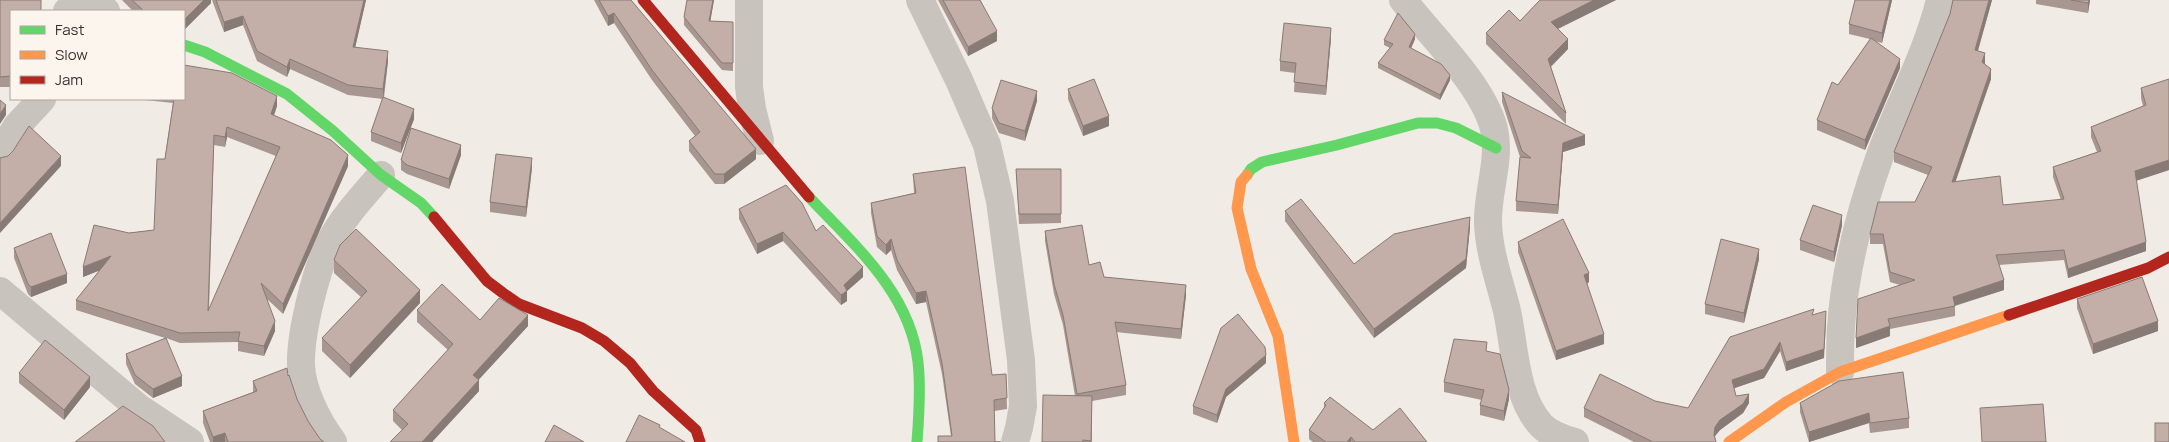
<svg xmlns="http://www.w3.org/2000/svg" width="2169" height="442" font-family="Manrope,sans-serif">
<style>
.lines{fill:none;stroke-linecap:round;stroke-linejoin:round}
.street{stroke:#c9c3be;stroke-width:28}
.fast{stroke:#63d668;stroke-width:11}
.slow{stroke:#ff974d;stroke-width:11}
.jam{stroke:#b3261e;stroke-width:11}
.wall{fill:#a89690;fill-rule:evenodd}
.shaded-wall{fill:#887a75}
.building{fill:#c3afa7;stroke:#887a75;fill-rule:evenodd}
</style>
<rect width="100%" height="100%" fill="#f0ebe5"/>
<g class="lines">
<g class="street">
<polyline points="749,0 749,87 752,109 760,141"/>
<polyline points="920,0 959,80 987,145 1000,201 1021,360 1023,406 1019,428 1015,442"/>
<path d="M1403,0C1431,36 1483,85 1494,129C1501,160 1487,192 1488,223C1489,253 1500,282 1507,311C1515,348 1515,397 1541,425C1549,434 1564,439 1575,442"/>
<polyline points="67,11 89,0 106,11"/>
<polyline points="0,153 17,126 42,99"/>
<polyline points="0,291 139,408 190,442"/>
<path d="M1840,372C1840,357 1840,342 1841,327C1845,268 1861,208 1881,153C1900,102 1927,53 1940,0"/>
<path d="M333,442C318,421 302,391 301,365C300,334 316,269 330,242C343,217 363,196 381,175"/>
</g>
<g class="fast">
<polyline points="184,45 205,52 287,94 333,131 381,175 421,203 434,217"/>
<polyline points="1247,175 1251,169 1262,162 1337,145 1418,123 1437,123 1456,128 1496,148"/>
<path d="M809,197C854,245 910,292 918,362C921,388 919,416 917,442"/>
</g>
<g class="slow">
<polyline points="1247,175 1241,182 1237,208 1251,269 1278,336 1294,442"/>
<polyline points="1729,442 1786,402 1840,372 2009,315"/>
</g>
<g class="jam">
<polyline points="643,0 809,197"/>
<polyline points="434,217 487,281 503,293 519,304 582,328 604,341 630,363 653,391 696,430 700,442"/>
<polyline points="2009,315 2148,268 2169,257"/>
</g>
</g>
<g class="wall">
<polygon points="0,0 11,11 11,87 0,87"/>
<polygon points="122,0 211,0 211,3 184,30 184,11 133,11"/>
<polygon points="212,0 366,0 355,47 388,61 384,98 414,119 401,153 371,141 371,132 383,99 348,95 290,69 287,77 257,61 243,25 224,32"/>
<polygon points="594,0 631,0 756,159 724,184 715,184 689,151 689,141 695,136 652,80 614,23 608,26"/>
<polygon points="687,0 714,0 710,21 733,22 733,71 722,70 684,25 684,17"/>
<polygon points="938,0 980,0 997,41 968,56"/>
<polygon points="1540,0 1616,0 1558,29 1568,49 1551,67 1566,113 1566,124 1486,44 1486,33 1520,21"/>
<polygon points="1892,0 1882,43 1874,41 1900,68 1865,150 1817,130 1817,120 1838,85 1870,39 1849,34 1849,24"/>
<polygon points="1953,0 1992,0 1978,51 1985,64 1991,79 1955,181 2003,205 2061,200 2053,177 2053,167 2097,152 2091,137 2091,127 2143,106 2141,98 2141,88 2169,170 2136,181 2146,251 2068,278 2064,260 1999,265 2004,290 1955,306 1955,316 1890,329 1890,336 1856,348 1900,285 1890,282 1883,244 1870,244 1870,234 1915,202 1928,175 1894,162 1894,152 1950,14"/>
<polygon points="2036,0 2090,0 2088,13 2036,4"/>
<polygon points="1331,38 1326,95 1294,92 1295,73 1280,71 1280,61"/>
<polygon points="1415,39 1411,48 1450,80 1440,100 1378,68 1378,63 1390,48 1384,45 1384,40"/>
<polygon points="1068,89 1109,126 1083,136 1068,99"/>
<polygon points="1502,92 1585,145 1563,152 1558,214 1516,211 1516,201 1520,157 1502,102"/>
<path d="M136,99H184L277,106L274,115L348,166L283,314L267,299L275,331L264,356L238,351V342L180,343L166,338L182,386L153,398L135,384L126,364V354L165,338L76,310V300L100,270L83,277L129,233L154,230L173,103ZM227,137L276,156L209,310L214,145L225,147Z"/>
<polygon points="1037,101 1025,141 999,133 992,118 992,108"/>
<polygon points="461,155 449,189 407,174 401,170 401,160"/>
<polygon points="532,168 526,217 490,212 490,202"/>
<polygon points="1016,169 1061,169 1061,223 1019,224"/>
<polygon points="913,174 992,375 1006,374 1007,409 994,411 995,442 938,442 951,436 942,374 926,302 916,304 897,270 891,250 886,255 877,247 871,213 871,203 914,193"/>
<polygon points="739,209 816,231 863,277 847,291 847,301 841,305 783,241 757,254 739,219"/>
<polygon points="1285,211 1354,264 1470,227 1466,268 1374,338 1285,221"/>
<polygon points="1842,225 1834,262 1800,250 1800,240"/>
<polygon points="1045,231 1104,277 1186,295 1181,339 1116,332 1126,385 1126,395 1092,401 1092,442 1042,442 1075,396 1063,325 1054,294 1045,241"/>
<polygon points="1518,242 1589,282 1587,284 1604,344 1556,360 1518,252"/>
<polygon points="14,248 67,283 31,297 28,294 14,258"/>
<polygon points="1759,259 1744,323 1705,314 1705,304"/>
<polygon points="334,260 420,303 350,378 322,351 322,338 361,297 334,273"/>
<polygon points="2077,299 2158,331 2093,354 2077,308"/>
<polygon points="417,310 528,326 478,380 479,391 432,442 390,442 402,430 393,421 393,410 448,350 417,322"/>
<polygon points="1814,314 1824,358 1786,371 1780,351 1764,378 1734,388 1736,396 1749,403 1743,413 1720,430 1715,436 1716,442 1634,442 1584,417 1584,408 1655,401 1688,408"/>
<polygon points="1487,352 1509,399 1504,421 1480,415 1480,405 1482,400 1444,392 1444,382"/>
<polygon points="1266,363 1226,397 1217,423 1193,414 1193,406"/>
<polygon points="19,373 90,387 64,420 19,383"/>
<polygon points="288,376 297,399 308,421 320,439 324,442 210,442 203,423 203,411 253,392 253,381"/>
<polygon points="1324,403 1373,430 1427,442 1313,442 1309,439 1309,430 1324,408"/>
<polygon points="1800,403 1909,418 1909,428 1870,433 1869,423 1809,442 1800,412"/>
</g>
<g class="shaded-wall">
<polygon points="204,0 211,0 211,3 184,30 184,20"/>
<polygon points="364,0 366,0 353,57 353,47"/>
<polygon points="713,0 714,0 709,29 709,21"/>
<polygon points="1594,0 1616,0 1551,32 1551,22"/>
<polygon points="1890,0 1892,0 1882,43 1882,33"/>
<polygon points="1989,0 1992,0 1975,60 1975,50"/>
<polygon points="2089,0 2090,0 2088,13 2088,3"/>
<polygon points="614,13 614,23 608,26 608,16"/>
<polygon points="243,16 243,25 224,32 224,22"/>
<polygon points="1331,28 1331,38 1326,95 1326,86"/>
<polygon points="997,31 997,41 968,56 968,47"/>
<polygon points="1415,34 1415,39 1409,53 1409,47"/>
<polygon points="1568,39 1568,49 1548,69 1548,59"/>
<polygon points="388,51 388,61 383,99 383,89"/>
<polygon points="1985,53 1985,63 1982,71 1982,62"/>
<polygon points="290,59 290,69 287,77 287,67"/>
<polygon points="1900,59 1900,68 1865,150 1865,140"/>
<polygon points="1991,69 1991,79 1952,192 1952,182"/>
<polygon points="1450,75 1450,80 1440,100 1440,95"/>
<polygon points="1037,91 1037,101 1025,141 1025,131"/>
<polygon points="277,96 277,106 271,124 271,114"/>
<polygon points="6,105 6,115 0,124 0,114"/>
<polygon points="414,109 414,119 401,153 401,143"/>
<polygon points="1109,116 1109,126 1083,136 1083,126"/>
<polygon points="227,127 227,137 225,147 225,137"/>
<polygon points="1585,135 1585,145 1563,152 1558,214 1558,205 1563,143"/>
<polygon points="461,145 461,155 449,189 449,179"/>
<polygon points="756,149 756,159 724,184 724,174"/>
<polygon points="348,155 348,166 283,314 283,304"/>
<polygon points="61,156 61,166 0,233 0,223"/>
<polygon points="532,158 532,168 526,217 526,207"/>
<polygon points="2169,160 2169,170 2135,181 2135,171"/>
<polygon points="1842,215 1842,225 1834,262 1834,252"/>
<polygon points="1470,217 1470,227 1466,268 1374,338 1374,329"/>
<polygon points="783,232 783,241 757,254 757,244"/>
<polygon points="891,239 891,250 886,255 886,245"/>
<polygon points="2146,242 2146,251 2068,278 2068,269"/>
<polygon points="1759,249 1759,259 1744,323 1744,313"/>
<polygon points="111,256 111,266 83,277 83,267"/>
<polygon points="863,267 863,277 847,291 847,301 841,305 841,295 844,285"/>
<polygon points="1589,273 1589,282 1584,285 1584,275"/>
<polygon points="67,274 67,283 31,297 31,287"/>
<polygon points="2004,280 2004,290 1953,306 1953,297"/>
<polygon points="1186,285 1186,295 1181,339 1181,329"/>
<polygon points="420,290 420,303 350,378 350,365"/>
<polygon points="926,291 926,302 916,304 916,293"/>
<polygon points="528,315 528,326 473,386 473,375"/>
<polygon points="1826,320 1824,358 1786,371 1786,362"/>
<polygon points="275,321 275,331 264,356 264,346"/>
<polygon points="2158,321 2158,331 2093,354 2093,344"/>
<polygon points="1890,326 1890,336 1856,348 1856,338"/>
<polygon points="1604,334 1604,344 1556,360 1556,351"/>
<polygon points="1780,342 1780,351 1764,378 1732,389 1732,380"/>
<polygon points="1266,355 1266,363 1226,397 1217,423 1217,415 1226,389"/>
<polygon points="182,376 182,386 153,398 153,389"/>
<polygon points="90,377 90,387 64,420 64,410"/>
<polygon points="479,380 479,391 432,442 422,442"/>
<polygon points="1509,390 1509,399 1504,421 1504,411"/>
<polygon points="1749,394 1749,403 1743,413 1720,430 1715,436 1714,442 1714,435 1715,427 1720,420"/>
<polygon points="1869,413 1869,423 1809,442 1809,432"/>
<polygon points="225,433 225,442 213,442 213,437"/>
<polygon points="1351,437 1351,442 1347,442"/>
</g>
<g class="building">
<polygon points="0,0 41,0 41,11 11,11 11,76 0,77"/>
<polygon points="132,0 204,0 184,20 184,11 144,11"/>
<polygon points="216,0 364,0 353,47 388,51 383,89 348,85 290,59 287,67 257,51 243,16 224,22"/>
<polygon points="599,0 631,0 756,149 724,174 715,174 689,141 700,132 652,70 614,13 608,16"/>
<polygon points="687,0 713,0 709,21 733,22 733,63 722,63 684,17"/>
<polygon points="943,0 980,0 997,31 968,47"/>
<polygon points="1540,0 1594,0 1551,22 1568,39 1548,59 1566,113 1486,33 1509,10 1520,21"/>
<polygon points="1855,0 1890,0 1882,33 1849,24"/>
<polygon points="1953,0 1989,0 1975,50 1985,53 1982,62 1991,69 1952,182 2000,176 2003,205 2064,199 2053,167 2101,151 2091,127 2146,105 2141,88 2169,79 2169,160 2135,171 2146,242 2068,269 2064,250 1996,255 2004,280 1953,297 1955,306 1888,319 1890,326 1856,338 1858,299 1915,280 1890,272 1883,234 1870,234 1878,202 1915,202 1932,167 1894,152 1950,14"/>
<polygon points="2071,0 2089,0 2088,3"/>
<polygon points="1398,13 1415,34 1409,47 1441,64 1450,75 1440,95 1378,63 1393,44 1384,40"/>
<polygon points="1284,23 1331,28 1326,86 1294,82 1296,63 1280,61"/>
<polygon points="1871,38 1900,59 1865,140 1817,120 1832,82 1838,85"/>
<path d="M184,65L232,73L277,96L271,114L331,140L348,155L283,304L261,283L275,321L264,346L238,341L240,332L180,333L76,300L111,256L83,267L94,225L129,233L154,230L157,159H165L174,99H184ZM227,127L280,147L208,311L214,135L225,137Z"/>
<polygon points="1094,79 1109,116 1083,126 1068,89"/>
<polygon points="1001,80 1037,91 1025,131 999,123 992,108"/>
<polygon points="1502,92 1585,135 1563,143 1558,205 1516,201 1520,157 1531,158 1522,151"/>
<polygon points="383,97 414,109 401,143 371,132"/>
<polygon points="0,100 6,105 0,114"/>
<polygon points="29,126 61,156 0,223 0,158 8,156 13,151"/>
<polygon points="411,128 461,145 449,179 407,165 401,160"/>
<polygon points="496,154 532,158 526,207 490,202"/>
<polygon points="965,167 992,375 1006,374 1007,398 994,400 995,442 1001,442 938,442 938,436 952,436 942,363 926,291 916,293 897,260 891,239 886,245 877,236 871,203 916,193 913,174"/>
<polygon points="1016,169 1061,169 1061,214 1019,214"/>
<polygon points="786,185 802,203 816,231 823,225 863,267 844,285 847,291 841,295 783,232 757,244 739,209"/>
<polygon points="1301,199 1354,264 1394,234 1470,217 1466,259 1374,329 1285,211"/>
<polygon points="1813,205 1842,215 1834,252 1800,240"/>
<polygon points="1563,219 1589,273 1584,275 1604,334 1556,351 1518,242"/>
<polygon points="1082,225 1089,265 1100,262 1104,277 1186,285 1181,329 1115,322 1126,385 1077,394 1063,315 1054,284 1045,231"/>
<polygon points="356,229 420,290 350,365 322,338 367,291 334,260 340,245"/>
<polygon points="51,233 67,274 31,287 28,284 14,248"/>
<polygon points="1721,239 1759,249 1744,313 1705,304"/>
<polygon points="2142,277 2158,321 2093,344 2077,299"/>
<polygon points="442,284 480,320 499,298 528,315 473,375 479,380 422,442 390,442 408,424 393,410 453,344 417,310"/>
<polygon points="1814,309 1812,315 1826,311 1824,349 1786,362 1780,342 1764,369 1732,380 1736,396 1749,394 1743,404 1720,420 1715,427 1714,435 1716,442 1653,442 1584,408 1600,374 1655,401 1688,408 1730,337"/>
<polygon points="1238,314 1265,347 1266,355 1226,389 1217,415 1193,406 1221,328"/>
<polygon points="166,338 182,376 153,389 135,375 126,354"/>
<polygon points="1454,339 1487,342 1486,351 1500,354 1509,390 1504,411 1480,405 1484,390 1444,382"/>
<polygon points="45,340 90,377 64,410 19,373"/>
<polygon points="287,368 288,376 289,375 297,399 308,421 320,439 324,442 228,442 225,433 213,437 203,411 257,391 253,381"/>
<polygon points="1903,372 1909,418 1870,423 1869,413 1809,432 1800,403 1839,381"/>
<polygon points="1043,395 1092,396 1091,441 1083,440 1083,442 1042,442"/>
<polygon points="1330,397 1373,430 1400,408 1427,442 1355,442 1351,437 1347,442 1326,442 1309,430 1326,405 1324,403"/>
<polygon points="2043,404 2046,442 1982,442 1980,408"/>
<polygon points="123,406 153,426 165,442 75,442"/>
<polygon points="639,415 660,425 659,427 685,442 626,442"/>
<rect x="2155" y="423" width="14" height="19"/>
<polygon points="554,425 584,442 545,442"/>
</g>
<rect x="10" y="10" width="175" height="90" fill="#fbf5ee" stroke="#aea6a0"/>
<rect x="20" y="26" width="25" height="8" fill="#63d668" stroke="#aea6a0"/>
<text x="55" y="35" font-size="15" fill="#3b302b">Fast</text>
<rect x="20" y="51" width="25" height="8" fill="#ff974d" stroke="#aea6a0"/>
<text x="55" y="60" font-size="15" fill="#3b302b">Slow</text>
<rect x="20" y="76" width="25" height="8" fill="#b3261e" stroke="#aea6a0"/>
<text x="55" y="85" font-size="15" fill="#3b302b">Jam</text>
</svg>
